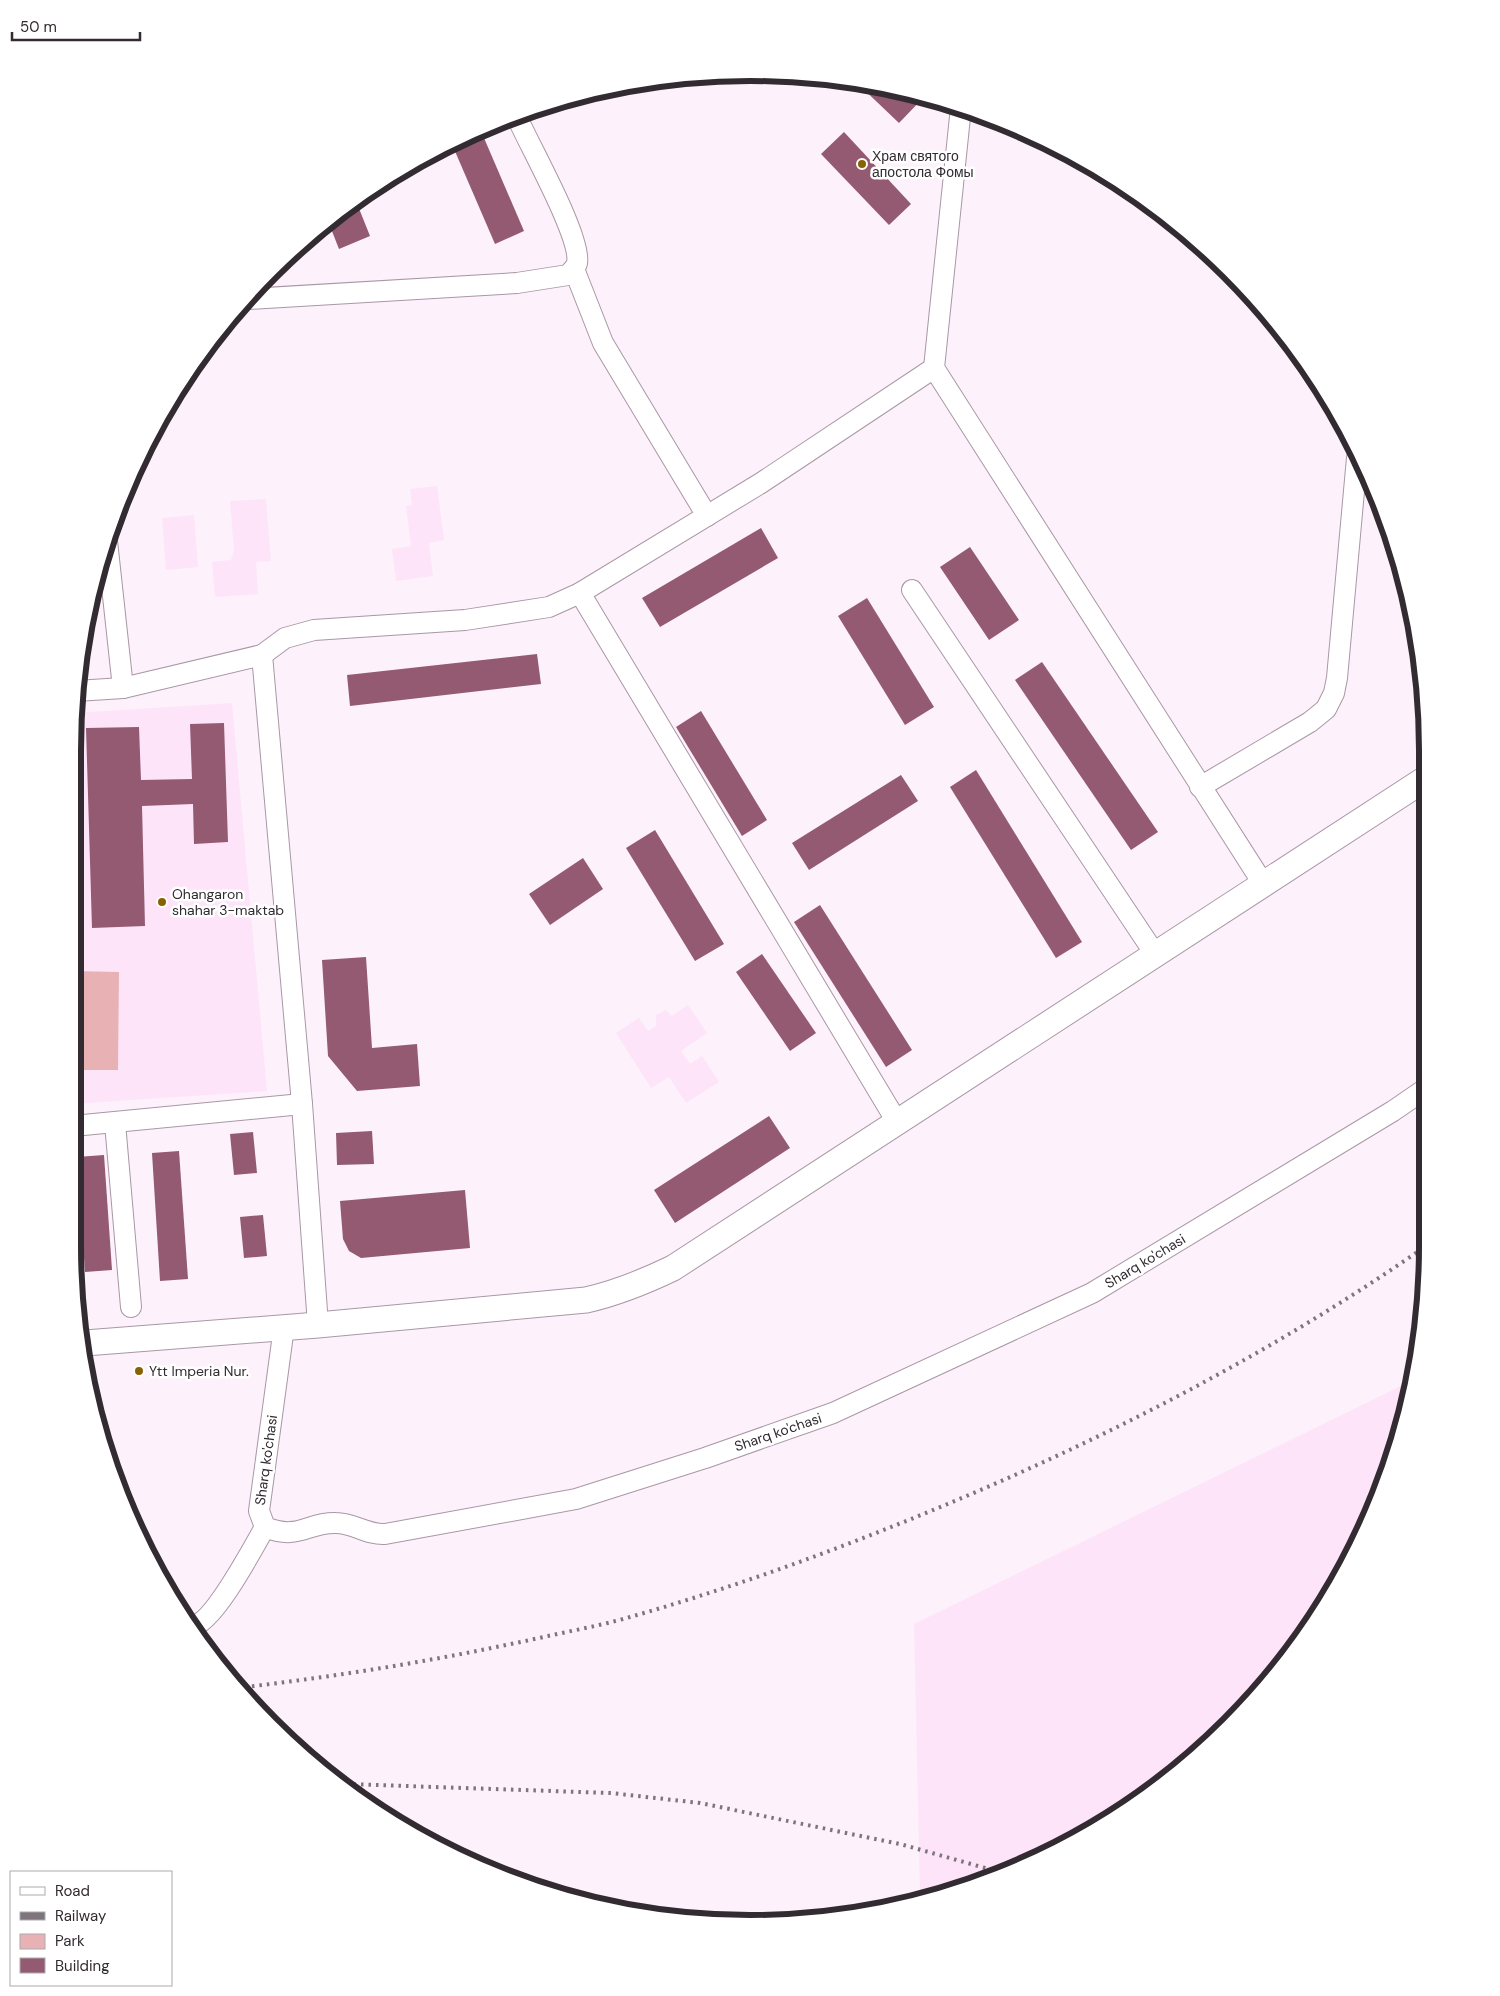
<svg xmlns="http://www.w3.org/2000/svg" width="1500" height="1996" font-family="'DM Sans',sans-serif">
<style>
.built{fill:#fee4f9}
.green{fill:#e8b1b4}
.building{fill:#935a72}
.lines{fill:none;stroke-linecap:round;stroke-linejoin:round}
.minor-casing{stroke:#a997a6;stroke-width:22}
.major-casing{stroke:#a997a6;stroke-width:27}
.minor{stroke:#fff;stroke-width:20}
.major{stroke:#fff;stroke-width:25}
.rail{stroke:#7d747c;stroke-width:4;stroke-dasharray:2.5 5;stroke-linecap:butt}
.poi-dot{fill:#896100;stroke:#fff;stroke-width:2}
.labels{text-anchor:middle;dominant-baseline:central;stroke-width:5;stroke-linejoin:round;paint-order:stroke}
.poi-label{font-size:14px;fill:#322b31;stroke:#fff;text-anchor:start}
.street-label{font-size:14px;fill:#322b31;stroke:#fff}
.rim{fill:none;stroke:#322b31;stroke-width:6}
</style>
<rect width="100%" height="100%" fill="#fdf1fb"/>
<g class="built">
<polygon points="437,486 444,540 429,543 433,576 396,581 392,549 411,546 406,506 412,505 410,489"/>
<polygon points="266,499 271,561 256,562 258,594 215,597 212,562 231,560 234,551 230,501"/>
<polygon points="194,515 198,567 166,570 162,518"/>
<polygon points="232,703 267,1091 73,1104 74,713"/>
<polygon points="688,1005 707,1033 681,1051 690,1064 702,1056 719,1082 686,1103 669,1077 651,1088 616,1033 639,1018 648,1031 656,1026 656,1015 666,1010 672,1016"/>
<polygon points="1411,1381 1404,1422 1337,1584 1259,1693 1162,1784 1050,1853 968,1887 920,1897 914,1624"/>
</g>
<polygon class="green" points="73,971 119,972 118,1070 73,1070"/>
<g class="building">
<polygon points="856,82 893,91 923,98 899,123"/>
<polygon points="481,131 524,231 495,244 451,142"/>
<polygon points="844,132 911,204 889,225 821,154"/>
<polygon points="356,201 370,236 339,249 328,221"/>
<polygon points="761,528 778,558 660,627 642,598"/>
<polygon points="970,547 1019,620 989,640 940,567"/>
<polygon points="867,598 934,707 905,725 838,616"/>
<polygon points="537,654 541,684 350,706 347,675"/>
<polygon points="1042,662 1158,832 1131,850 1015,680"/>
<polygon points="701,711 767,820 742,836 676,727"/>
<polygon points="224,723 228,842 194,844 193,804 142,806 145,926 92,928 86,728 139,727 141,780 192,779 190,724"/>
<polygon points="976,770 1082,942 1056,958 950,787"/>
<polygon points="901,775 918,801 809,870 792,843"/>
<polygon points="655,830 724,944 695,961 626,848"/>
<polygon points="583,858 603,889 550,925 529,894"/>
<polygon points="820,905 912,1050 886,1067 794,922"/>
<polygon points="762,954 816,1033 790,1051 736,972"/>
<polygon points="366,957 372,1048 417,1044 420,1086 357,1091 328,1056 322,960"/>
<polygon points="769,1116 790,1148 675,1223 654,1190"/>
<polygon points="372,1131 374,1164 337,1165 336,1133"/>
<polygon points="253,1132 257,1173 234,1175 230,1134"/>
<polygon points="179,1151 188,1279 160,1281 152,1153"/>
<polygon points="104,1155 112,1270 85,1272 77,1157"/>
<polygon points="465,1190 470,1248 361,1258 349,1251 343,1239 340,1201"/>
<polygon points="263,1215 267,1256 244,1258 240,1217"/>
</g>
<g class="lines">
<g class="minor-casing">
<g id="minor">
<polyline points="961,107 934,368 1264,885"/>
<polyline points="574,269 603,343 707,516"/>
<path d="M248,299L517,283L568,275C571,271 576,268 577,263C582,238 529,145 517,117"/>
<polyline points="107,541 123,688"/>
<polyline points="912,590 1155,954"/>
<polyline points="580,593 897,1122"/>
<polyline points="262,655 302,1104 318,1325"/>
<polyline points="76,691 123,688 262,655 285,638 314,630 465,620 549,607 580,593 761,483 934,368"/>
<polyline points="1200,787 1310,722 1326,709 1334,693 1337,678 1357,458"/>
<polyline points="115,1123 131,1307"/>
<polyline points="73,1126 302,1104"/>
<path d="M284,1327L259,1511L265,1527C299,1541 307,1522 336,1523C354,1523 367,1535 385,1534L576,1499L705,1458L833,1413L1092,1293L1393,1111L1425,1089"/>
<path d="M193,1626C214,1622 253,1548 265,1527"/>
</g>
</g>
<g class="major-casing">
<path id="major" d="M85,1343L318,1325L586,1300C617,1293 644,1282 673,1268L1422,781"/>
</g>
<use href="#minor" class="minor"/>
<use href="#major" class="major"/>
<g class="rail">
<path d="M237,1688C342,1676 445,1659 548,1636C575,1630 603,1625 630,1617C718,1592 806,1561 891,1527C1078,1453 1261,1361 1426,1246"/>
<polyline points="346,1784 611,1793 700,1803 900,1844 1003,1873"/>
<polyline points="425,1833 439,1846"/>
</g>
</g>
<g class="poi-dot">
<circle cx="862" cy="164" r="5"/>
<circle cx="162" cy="902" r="5"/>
<circle cx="139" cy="1371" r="5"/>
</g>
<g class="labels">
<g class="poi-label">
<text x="872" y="156">Храм святого<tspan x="872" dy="16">апостола Фомы</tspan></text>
<text x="172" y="894">Ohangaron<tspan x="172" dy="16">shahar 3-maktab</tspan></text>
<text x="149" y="1371">Ytt Imperia Nur.</text>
</g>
<g class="street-label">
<text transform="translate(1145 1261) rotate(-31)">Sharq ko'chasi</text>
<text transform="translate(778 1432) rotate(-19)">Sharq ko'chasi</text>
<text transform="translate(266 1460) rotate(-82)">Sharq ko'chasi</text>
</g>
</g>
<path d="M0 0H1500V1996H0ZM750 81H750A669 669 0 0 1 1419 750V1246A669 669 0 0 1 750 1915H750A669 669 0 0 1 81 1246V750A669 669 0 0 1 750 81Z" fill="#fff" fill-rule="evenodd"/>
<path class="rim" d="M750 81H750A669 669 0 0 1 1419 750V1246A669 669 0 0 1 750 1915H750A669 669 0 0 1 81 1246V750A669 669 0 0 1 750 81Z"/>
<rect x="10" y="1871" width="162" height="115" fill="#ffffff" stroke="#adaaad"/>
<rect x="20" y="1887" width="25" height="8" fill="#ffffff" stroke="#adaaad"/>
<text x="55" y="1896" font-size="15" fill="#322b31">Road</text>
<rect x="20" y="1912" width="25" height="8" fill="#7d747c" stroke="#adaaad"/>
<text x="55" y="1921" font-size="15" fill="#322b31">Railway</text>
<rect x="20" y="1934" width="25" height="15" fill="#e8b1b4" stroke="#adaaad"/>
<text x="55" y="1946" font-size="15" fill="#322b31">Park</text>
<rect x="20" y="1958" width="25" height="15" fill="#935a72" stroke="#adaaad"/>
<text x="55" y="1971" font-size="15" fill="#322b31">Building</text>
<path d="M12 32v8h128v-8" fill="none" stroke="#322b31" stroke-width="2.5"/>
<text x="20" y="32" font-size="15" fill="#322b31" stroke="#ffffff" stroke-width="4" paint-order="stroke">50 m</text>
</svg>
